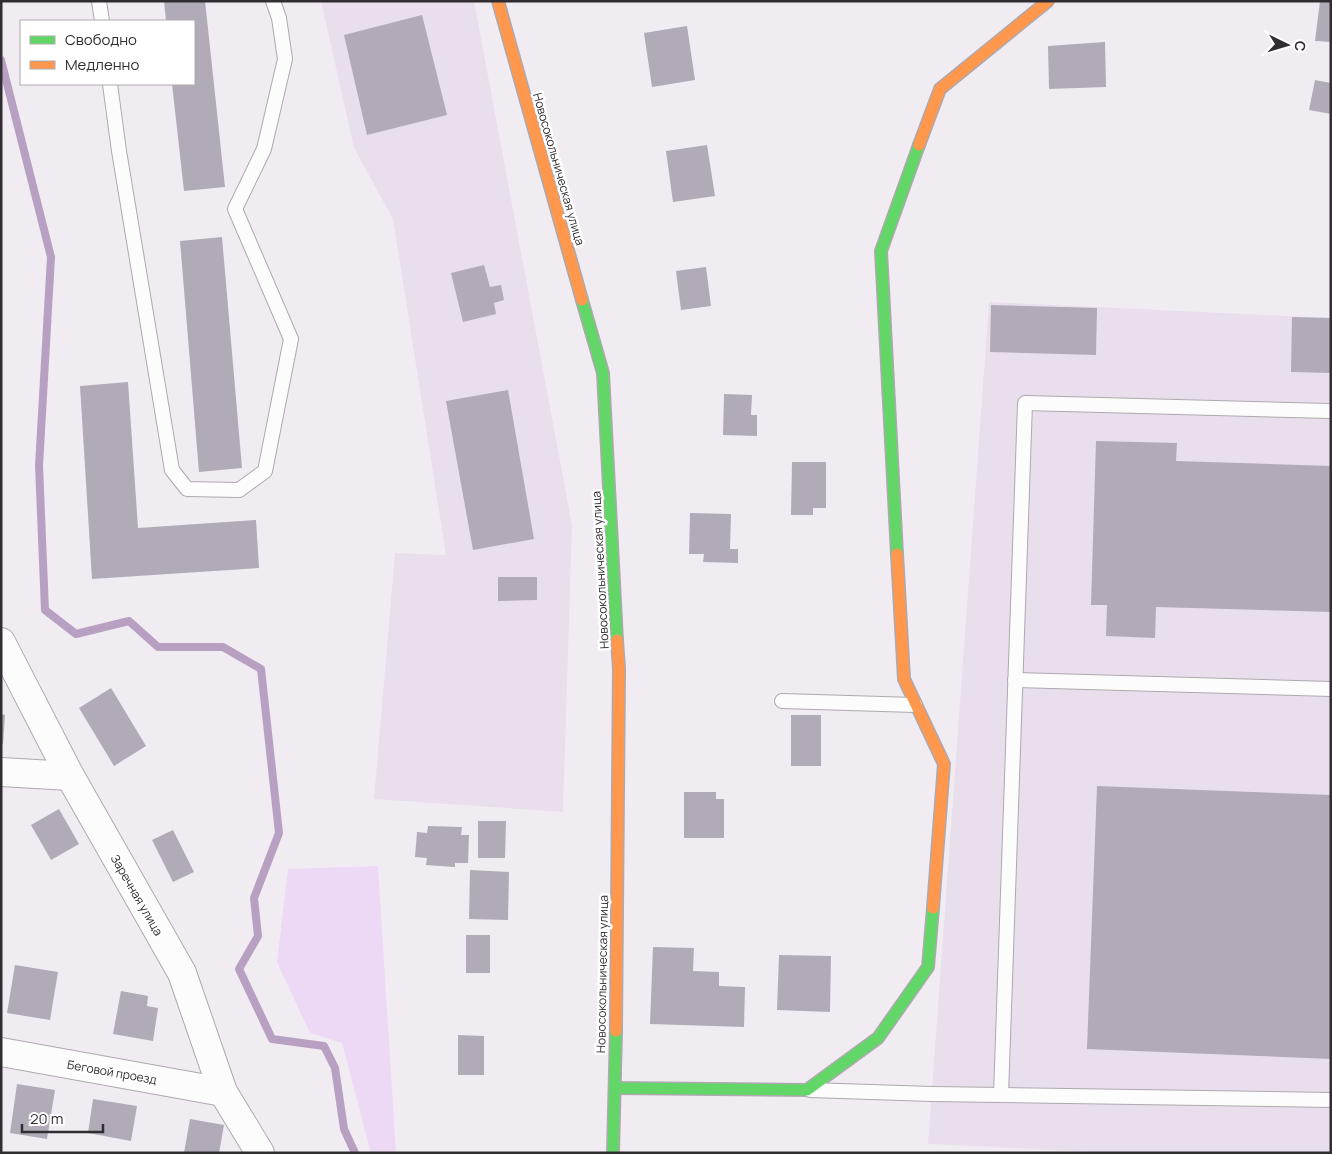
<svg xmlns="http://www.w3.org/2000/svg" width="1332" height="1154" font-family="Manrope,sans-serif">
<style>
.built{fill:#e9dfec}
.green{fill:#edd9f6}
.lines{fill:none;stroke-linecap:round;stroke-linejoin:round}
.stream{stroke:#b8a0c2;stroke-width:8}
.building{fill:#b2aab6}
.lane-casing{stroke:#ada9ae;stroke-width:16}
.street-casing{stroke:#ada9ae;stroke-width:30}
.fast-casing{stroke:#ada9ae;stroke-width:14}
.slow-casing{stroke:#ada9ae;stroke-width:14}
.lane{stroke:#fdfcfd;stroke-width:14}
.street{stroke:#fdfcfd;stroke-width:28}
.fast{stroke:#63d668;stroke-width:11}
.slow{stroke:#ff974d;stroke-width:11}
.labels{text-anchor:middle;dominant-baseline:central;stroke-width:5;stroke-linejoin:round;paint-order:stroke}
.street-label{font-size:12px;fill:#312d32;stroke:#fff}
</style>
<rect width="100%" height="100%" fill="#f1ecf2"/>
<g class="built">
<polygon points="321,1 474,1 572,525 563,812 374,799 395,553 446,555 393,219 354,148"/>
<polygon points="989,302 1331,318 1331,1153 1117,1153 928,1144"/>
</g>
<polygon class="green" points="378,866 396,1153 371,1153 342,1043 310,1033 277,962 288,869"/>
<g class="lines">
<polyline class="stream" points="1,60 51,257 39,466 45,610 76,634 129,621 158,647 223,647 261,669 279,833 254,898 258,936 239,969 272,1039 324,1046 335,1068 344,1129 355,1153"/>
</g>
<g class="building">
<polygon points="164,1 205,1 225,187 184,191 172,84 194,84 194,21 166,21"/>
<polygon points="1320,1 1331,1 1331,42 1315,41"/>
<polygon points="422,15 447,115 367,135 344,35"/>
<polygon points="687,26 695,80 652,87 644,33"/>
<polygon points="1105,42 1106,87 1049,89 1048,46"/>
<polygon points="1315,80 1331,83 1331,114 1309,110"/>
<polygon points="707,145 715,196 673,202 666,151"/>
<polygon points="222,237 242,468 199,472 180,241"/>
<polygon points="484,265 490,287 501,285 504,300 494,303 496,314 463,322 451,273"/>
<polygon points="706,267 711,306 681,310 676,271"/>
<polygon points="991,305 1097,308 1096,355 990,352"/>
<polygon points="1292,317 1331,318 1331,373 1291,372"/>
<polygon points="128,382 138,528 256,520 259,568 92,579 80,386"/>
<polygon points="508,390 534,539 473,550 446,401"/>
<polygon points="724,394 752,395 751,415 757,415 757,436 723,435"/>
<polygon points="1096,441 1177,443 1176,461 1331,466 1331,612 1156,607 1155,638 1106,636 1107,605 1091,605"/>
<polygon points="792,462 826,462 826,508 813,508 813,515 791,515"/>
<polygon points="690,513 731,514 730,549 738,549 738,563 703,562 704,554 689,554"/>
<polygon points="498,577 537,577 537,600 498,601"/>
<polygon points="111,688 146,746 114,766 79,708"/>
<polygon points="1,714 5,715 3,744 1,744"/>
<rect x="791" y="715" width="30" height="51"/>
<polygon points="1097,786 1331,795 1331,1059 1087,1049"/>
<polygon points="684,792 716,792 716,799 724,799 724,838 684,838"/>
<polygon points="59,809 79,844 51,860 31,825"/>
<polygon points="478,821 506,821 505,858 478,858"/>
<polygon points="428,826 462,827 461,835 469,835 468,863 455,863 455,867 426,865 427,858 415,857 417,832 427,833"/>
<polygon points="173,830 194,872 173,882 152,840"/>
<polygon points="470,870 509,872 508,920 469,919"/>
<rect x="466" y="935" width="24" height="38"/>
<polygon points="653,947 694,948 693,971 719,972 719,986 745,987 744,1027 650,1024"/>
<polygon points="779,955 831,956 830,1012 777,1010"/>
<polygon points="15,965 58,972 50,1020 7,1013"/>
<polygon points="121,991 148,996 147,1006 158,1008 153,1041 113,1034"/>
<polygon points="458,1035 484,1036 484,1075 458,1075"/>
<polygon points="17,1084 55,1090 47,1139 10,1133"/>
<polygon points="93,1099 137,1106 131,1141 88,1133"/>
<polygon points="190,1119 224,1125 219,1153 184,1153"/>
</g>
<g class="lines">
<g class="lane-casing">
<g id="lane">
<polyline points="99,1 102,21"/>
<polyline points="110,84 119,151 172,470 187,489 239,490 265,471 291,339 235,209 264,149 285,59 279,18 273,1"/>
<polyline points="1015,680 1331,689"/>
<polyline points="782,701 915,705"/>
<polyline points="810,1090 932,1094 1331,1100"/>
<polyline points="1001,1095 1025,403 1331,411"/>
</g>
</g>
<g class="street-casing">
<g id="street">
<polyline points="1,642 70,776 182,973 223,1092 260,1153"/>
<polyline points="1,772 70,776"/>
<polyline points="1,1052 223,1092"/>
</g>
</g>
<g class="fast-casing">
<g id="fast">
<polyline points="582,300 603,373 617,640"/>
<polyline points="897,554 881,251 919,145"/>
<polyline points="615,1088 807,1090 878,1038 928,967 933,908"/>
<polyline points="613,1153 616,1031"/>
</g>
</g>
<g class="slow-casing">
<g id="slow">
<polyline points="498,1 582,300"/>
<polyline points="919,145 940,89 1048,1"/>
<polyline points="897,554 904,679 944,764 933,908"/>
<polyline points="616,1031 619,669 617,640"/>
</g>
</g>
<use href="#lane" class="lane"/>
<use href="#street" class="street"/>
<use href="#fast" class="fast"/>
<use href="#slow" class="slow"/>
</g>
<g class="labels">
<g class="street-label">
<text transform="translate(559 169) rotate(74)">Новосокольническая улица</text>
<text transform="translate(600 570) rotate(-93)">Новосокольническая улица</text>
<text transform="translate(137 895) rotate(60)">Заречная улица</text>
<text transform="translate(602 974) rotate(-89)">Новосокольническая улица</text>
<text transform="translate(112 1072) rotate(10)">Беговой проезд</text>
</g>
</g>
<rect width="1332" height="1154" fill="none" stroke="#312d32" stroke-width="5"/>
<rect x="20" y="20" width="175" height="65" fill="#ffffff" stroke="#adabad"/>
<rect x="30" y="36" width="25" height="8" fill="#63d668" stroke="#adabad"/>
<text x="65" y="45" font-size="15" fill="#312d32">Свободно</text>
<rect x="30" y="61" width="25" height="8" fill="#ff974d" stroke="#adabad"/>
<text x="65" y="70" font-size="15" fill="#312d32">Медленно</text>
<g transform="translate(1287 45) rotate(95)" stroke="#ffffff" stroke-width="4" paint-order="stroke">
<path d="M0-4L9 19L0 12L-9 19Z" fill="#312d32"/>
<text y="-8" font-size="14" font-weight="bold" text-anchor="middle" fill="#312d32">С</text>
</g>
<path d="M22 1124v8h81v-8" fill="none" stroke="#312d32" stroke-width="2.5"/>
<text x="30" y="1124" font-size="15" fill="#312d32" stroke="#ffffff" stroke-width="4" paint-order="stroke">20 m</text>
</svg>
